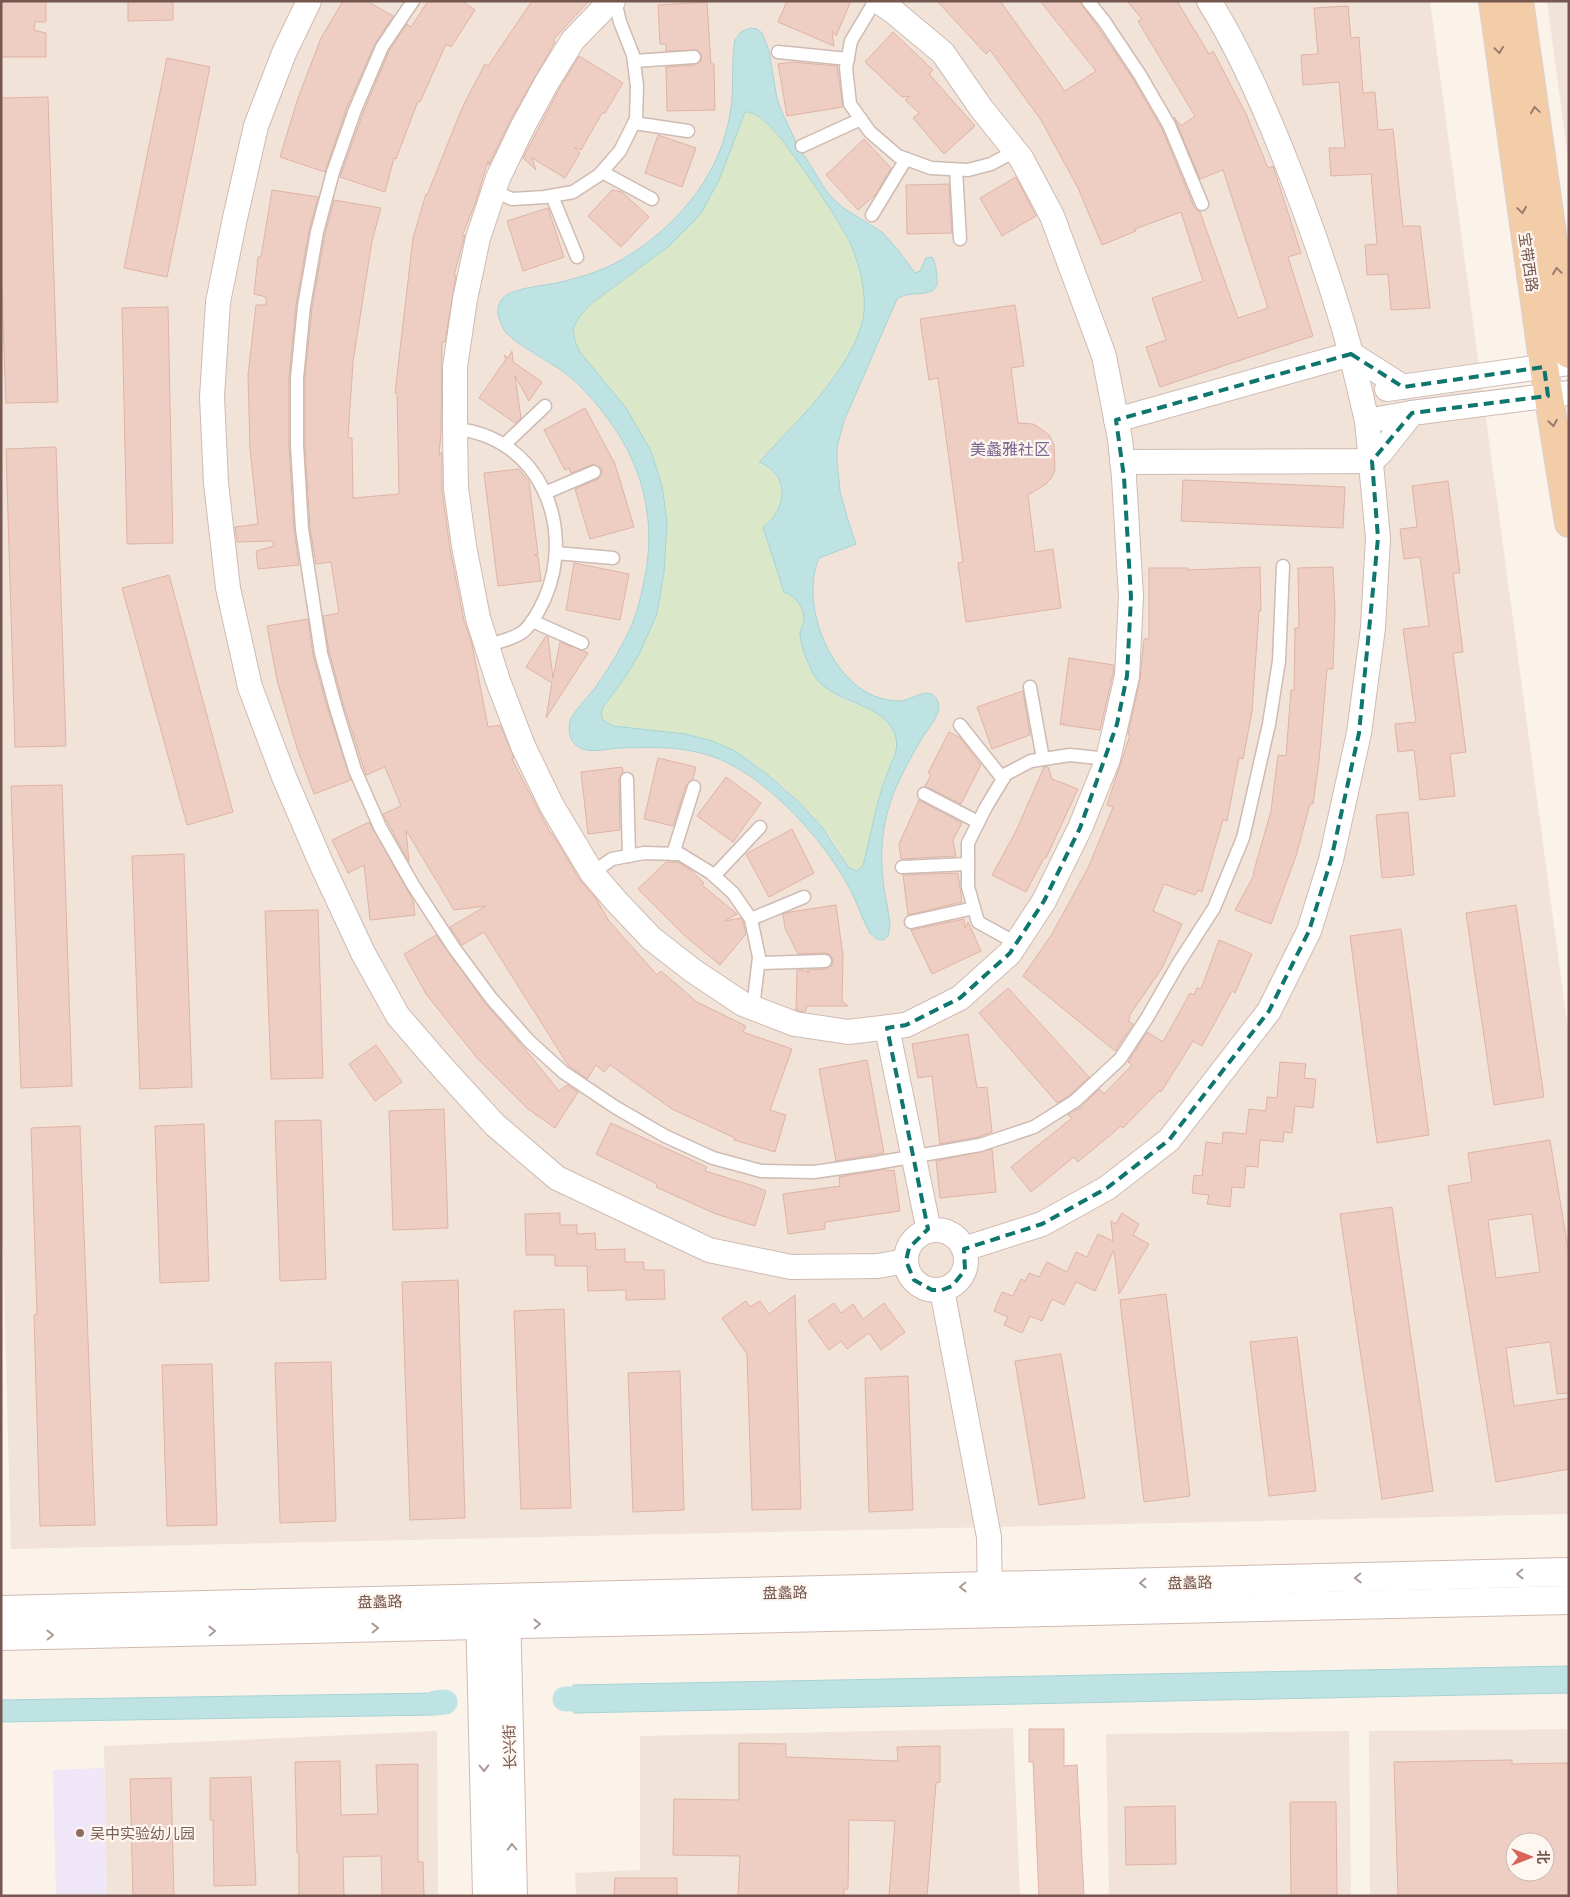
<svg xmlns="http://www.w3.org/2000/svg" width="1570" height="1897" font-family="'Noto Sans','Noto Sans SC',sans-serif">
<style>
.residential{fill:#f2e3d9;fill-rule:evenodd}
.education{fill:#efe6f8}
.green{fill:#dae8c9}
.water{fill:#bfe3e3;stroke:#a6d4d4;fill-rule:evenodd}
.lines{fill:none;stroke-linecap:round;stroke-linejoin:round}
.canal{stroke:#bfe3e3;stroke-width:25}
.building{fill:#eecec3;stroke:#dfb3a5;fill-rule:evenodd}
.lane-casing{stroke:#cebbb3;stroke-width:15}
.street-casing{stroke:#cebbb3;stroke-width:26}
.secondary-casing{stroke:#d1bab1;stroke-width:30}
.primary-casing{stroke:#d8d0ce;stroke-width:30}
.lane{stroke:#fff;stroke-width:12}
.street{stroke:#fff;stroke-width:24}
.secondary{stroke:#fff;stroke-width:28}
.primary{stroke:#f3cca8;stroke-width:28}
.oneway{stroke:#9a7a6a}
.oneway2{stroke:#ac9a95}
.marked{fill:none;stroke:#0f766e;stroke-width:4;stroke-dasharray:10 6;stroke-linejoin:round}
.education-dot{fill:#8d6e63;stroke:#fef6f0;stroke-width:2}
.labels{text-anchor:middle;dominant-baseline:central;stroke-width:4.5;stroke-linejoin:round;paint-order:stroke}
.street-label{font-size:15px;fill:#74574f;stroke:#fef6f0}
.education-label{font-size:15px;fill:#785e54;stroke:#fef6f0;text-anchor:start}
.neighbourhood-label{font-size:16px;fill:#7b668f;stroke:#fef6f0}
</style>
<rect width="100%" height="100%" fill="#fbf2ea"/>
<g class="residential">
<polygon points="1,1 1430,1 1569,1037 1569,1514 11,1549 1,1176"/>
<polygon points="1547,1 1569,1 1569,166"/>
<polygon points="1013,1728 1020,1896 576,1896 575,1873 640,1870 640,1736"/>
<path d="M1569,1729V1896H1370L1369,1731ZM1515,1842H1545V1872H1515Z"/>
<polygon points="437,1731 438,1896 107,1896 104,1746"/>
<polygon points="1349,1731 1351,1896 1109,1896 1106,1734"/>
</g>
<polygon class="education" points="104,1768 107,1896 56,1896 53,1770"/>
<path class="green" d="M745,112C762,110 787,146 796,159C814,183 832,209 846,235C859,259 869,296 862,323C849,375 795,423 759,461C786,477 789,501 768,523L784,592C796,597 805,607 804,621C803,625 801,628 800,632C799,640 806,661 810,668C819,687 842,699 861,706C919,729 890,757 878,799C872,821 869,845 863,866L857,872L852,870L848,866C824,815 754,752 699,737C670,730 641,732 613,726L603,720L601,714L603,707L626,676L639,654L657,614L664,572L667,522L662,486L651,451L626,408L580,352L575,341L573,329L579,317L592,303L669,246L700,215L719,180Z"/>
<g class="water">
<path d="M750,28L757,29L762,33L769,51L777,99L782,112L796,142L825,189L832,198L845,209L882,232L899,251L915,273L920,271L926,258L932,257C936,263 936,270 937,277C940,302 910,288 897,299L844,421L837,447V461L840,491L847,517L856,544L819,558C800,602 828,675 872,695C881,699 891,701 901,701C911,700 928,686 936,698C939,703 939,707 938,712C935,721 929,728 924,735C914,751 905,768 897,785C882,819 879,852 884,888C886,901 889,913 890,925L888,936L883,940L877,939L870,933C861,917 856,898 846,882C819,834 761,771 708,755C679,746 651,747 621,748C610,748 594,753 583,749C569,744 567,731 571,718C578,707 587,698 595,688C609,668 623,645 633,622C639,606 643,588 646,571C658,496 630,436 577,383C556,363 528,353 506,333C500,323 493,309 503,298C514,287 546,286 561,282C586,276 610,268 631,254C682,221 723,170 731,108C734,86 731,62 735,40L741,32ZM745,112C762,110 787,146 796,159C814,184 831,209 846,235C859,258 869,298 862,323C848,374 794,424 759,462C790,474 788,509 763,527L784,592C796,596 805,608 804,621C803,625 801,628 800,632C799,642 810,670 816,678C836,705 888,703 896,738C899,752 891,762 887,774C875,804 871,836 863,866L857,871L849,868L822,827L798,801L767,774L735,751L712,741L686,734L613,726L603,720L601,714L603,707L626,676L639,654L657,614L664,572L667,522L662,486L651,451L626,408L580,352L575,341L573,329L579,317L592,303L669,246L700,215L719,180Z"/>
<polygon points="1569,1666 1569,1693 574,1713 573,1685"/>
<polygon points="434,1693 435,1715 1,1722 1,1700"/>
</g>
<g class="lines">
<g class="canal">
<polyline points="565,1699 574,1699"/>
<polyline points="435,1703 445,1702"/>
</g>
</g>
<g class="building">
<polygon points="1,1 46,1 46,22 35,22 34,30 46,33 46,57 1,57"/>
<polygon points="128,1 173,1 173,20 128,21"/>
<polygon points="343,1 367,1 393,16 375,44 347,107 325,172 280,157 298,98 321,38"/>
<polygon points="428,1 462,1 475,10 451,47 446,44 420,102 418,101 396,159 394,158 385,192 340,177 363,113 389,51 407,24 411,27"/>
<polygon points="532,1 589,1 553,40 555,42 511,119 489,165 488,161 475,204 462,236 465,235 454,275 456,275 445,342 442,342 441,434 439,455 442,452 442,490 450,549 464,621 472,644 488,727 500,725 514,758 512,759 551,834 552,833 580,880 595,897 609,921 657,975 661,971 697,1002 746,1026 743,1032 792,1049 770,1110 786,1115 775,1152 734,1140 735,1138 672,1109 610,1065 604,1072 596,1065 587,1079 568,1065 484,932 462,945 450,927 486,906 454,910 406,830 409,862 383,814 401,806 385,767 366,775 343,703 329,651 323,616 339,613 331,562 316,564 310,528 305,445 305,378 312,307 325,234 334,200 381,208 372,241 353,362 348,438 352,438 353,498 399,494 397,393 395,393 413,238 426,194 427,195 463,106 485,64 488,66"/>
<polygon points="787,1 851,1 836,36 832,31 834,46 778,22"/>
<polygon points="937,1 1000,1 1065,91 1096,71 1040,1 1079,1 1097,26 1133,79 1162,129 1194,207 1200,212 1238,318 1268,308 1223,170 1200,179 1174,117 1181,126 1195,116 1138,21 1142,19 1127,1 1177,1 1209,54 1213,51 1246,114 1268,168 1273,166 1301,253 1288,257 1313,336 1160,387 1146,347 1166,340 1152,298 1203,281 1181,212 1135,229 1136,231 1102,245 1078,188 1041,120 990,50 986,54"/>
<polygon points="707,2 711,64 714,64 715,110 667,111 666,67 695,65 701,61 702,56 697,50 666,51 666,44 660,44 658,5"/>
<polygon points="1348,6 1351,38 1359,37 1363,93 1375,92 1378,130 1393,129 1403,226 1420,226 1430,308 1391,310 1388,274 1367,275 1365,245 1377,244 1371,174 1331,176 1329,148 1345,148 1339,82 1303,85 1301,55 1318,54 1314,8"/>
<polygon points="893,32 933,70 929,74 975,126 944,154 913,118 919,113 905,100 910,96 902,97 865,62"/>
<polygon points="579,56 623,83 605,113 602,113 581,150 574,147 580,153 565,178 532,158 536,170 523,158 559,89"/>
<polygon points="167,58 210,67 167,277 124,268"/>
<polygon points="792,62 837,66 843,107 787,116 778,64"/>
<polygon points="48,97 58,402 6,403 1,272 1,98"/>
<polygon points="658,135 696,148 682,187 645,173"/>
<polygon points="864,139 891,168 876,194 858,210 826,175"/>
<polygon points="1016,177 1036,216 1002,236 980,198"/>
<polygon points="949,184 952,233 907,234 906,185"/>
<polygon points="272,190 318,197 309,231 296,305 289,378 289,445 294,529 299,565 258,569 256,551 274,546 273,541 237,542 235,527 258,524 250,449 248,375 256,305 266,305 266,297 254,294 258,257 261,257"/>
<polygon points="612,190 622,192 649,217 621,247 588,216"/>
<polygon points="548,208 564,257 523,271 507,221"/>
<polygon points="1015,305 1024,366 1011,368 1018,423 1033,424 1041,429 1049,435 1054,445 1055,470 1052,477 1046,484 1028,495 1035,552 1053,549 1061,608 966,622 958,563 963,562 938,378 929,380 920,319"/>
<polygon points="168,307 173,543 127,544 122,308"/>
<polygon points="512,351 513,362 542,382 529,401 515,376 521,418 515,423 479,398 506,359 504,355 508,358"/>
<polygon points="585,408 615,464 634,527 590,539 575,489 598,479 602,473 602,469 594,464 571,473 569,468 565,470 544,430"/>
<polygon points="56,447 66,746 15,747 6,449"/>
<polygon points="519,469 529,482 538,554 534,555 538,556 541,581 498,586 484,473"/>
<polygon points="1183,480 1345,487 1343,528 1181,521"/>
<polygon points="1448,481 1460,573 1453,573 1463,652 1453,653 1466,752 1450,754 1455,796 1420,800 1414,750 1398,752 1395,724 1416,722 1403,629 1429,626 1420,557 1404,559 1400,529 1417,527 1412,486"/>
<polygon points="574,563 629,574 620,620 566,610"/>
<polygon points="1260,567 1261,611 1259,611 1252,712 1243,759 1239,758 1227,821 1223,820 1202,892 1198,890 1195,895 1164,884 1153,911 1182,924 1162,968 1129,1016 1130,1017 1128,1021 1133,1024 1115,1051 1023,976 1052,934 1089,866 1113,807 1107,805 1130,735 1128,734 1140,679 1144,639 1149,639 1149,568 1188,568 1188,570"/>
<polygon points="1333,567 1335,611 1333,669 1327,669 1319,761 1313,804 1310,804 1296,856 1271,924 1235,910 1254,875 1253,874 1271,811 1278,755 1286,756 1291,690 1294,690 1295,628 1299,628 1298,568"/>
<polygon points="169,575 233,812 187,825 122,588"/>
<polygon points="308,619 313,655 327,707 351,780 314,794 297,748 277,680 267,626"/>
<polygon points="546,636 548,637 553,678 560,642 588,653 546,718 552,683 526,667"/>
<polygon points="1069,658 1114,665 1113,674 1100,730 1063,725 1064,723 1060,725"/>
<polygon points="1023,691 1030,735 992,749 977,707"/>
<polygon points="949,732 959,737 981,765 961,804 925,786 931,775 928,773"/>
<polygon points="658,758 696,767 693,779 686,785 673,826 644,819"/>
<polygon points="622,767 623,772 619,779 620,830 588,834 581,772"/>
<polygon points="1044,767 1048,767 1052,779 1078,789 1046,858 1044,858 1026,892 992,875 1016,831"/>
<polygon points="726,777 761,803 733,842 697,816"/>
<polygon points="62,785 72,1086 21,1088 11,786"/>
<polygon points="919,800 962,823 953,840 956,856 901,859 899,844"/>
<polygon points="1408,812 1414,875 1382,878 1376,815"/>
<polygon points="369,822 413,900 415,915 370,920 364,865 348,873 332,840"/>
<polygon points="792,829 814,873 769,897 746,854"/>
<polygon points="184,854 192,1087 140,1089 132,856"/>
<polygon points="666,862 678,862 692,871 704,883 702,885 737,914 725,921 741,918 743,922 746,934 720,965 685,936 638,889"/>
<polygon points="958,873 962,902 908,915 903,875"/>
<polygon points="836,905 843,956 842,1001 848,1006 807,1006 805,1012 799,1011 796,1010 797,970 804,970 809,973 807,970 826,969 832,965 833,960 829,954 825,953 798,954 785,928 783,914 790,912"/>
<polygon points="1516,905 1544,1097 1494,1105 1466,913"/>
<polygon points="318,910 323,1078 271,1079 265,911"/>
<polygon points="964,919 965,928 968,922 981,951 932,974 911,930"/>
<polygon points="1401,929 1429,1135 1377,1143 1350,936"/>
<polygon points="436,935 485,1003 524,1048 559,1091 567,1085 578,1092 555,1128 528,1109 477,1058 426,994 404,954"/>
<polygon points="1219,940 1252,954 1235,993 1232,991 1202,1046 1193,1041 1161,1092 1159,1091 1123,1128 1121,1126 1078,1162 1074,1157 1031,1192 1011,1167 1072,1118 1068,1115 1081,1107 1099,1089 1104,1094 1132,1065 1128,1062 1147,1032 1163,1042 1190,993 1194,995 1197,988 1201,989"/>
<polygon points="1008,988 1089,1077 1070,1095 1057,1103 979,1013"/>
<polygon points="968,1034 977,1088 987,1087 992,1132 978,1137 940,1144 932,1076 918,1078 912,1044"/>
<polygon points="376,1045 402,1082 375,1101 349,1064"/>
<polygon points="867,1060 884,1153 836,1161 819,1069"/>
<polygon points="1280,1062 1306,1064 1304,1078 1316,1079 1313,1108 1295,1106 1292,1133 1284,1132 1283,1142 1260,1140 1258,1167 1246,1166 1244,1188 1232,1187 1230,1207 1207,1204 1209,1195 1192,1193 1194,1175 1202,1176 1206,1142 1222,1144 1223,1132 1246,1134 1249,1109 1266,1111 1267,1097 1277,1098"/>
<polygon points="444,1109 448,1228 393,1230 389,1111"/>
<polygon points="321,1120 326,1279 280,1281 275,1121"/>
<polygon points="611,1123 707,1167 705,1171 754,1186 766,1191 755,1226 716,1214 656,1187 657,1184 596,1154"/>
<polygon points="204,1124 209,1281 160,1283 155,1126"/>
<polygon points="80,1126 95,1525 40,1526 34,1315 37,1314 31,1128"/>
<path d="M1550,1140L1569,1255V1393L1557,1394L1550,1342L1506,1348L1514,1406L1569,1398V1469L1496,1482L1448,1186L1472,1182L1468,1153ZM1532,1214L1540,1272L1496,1278L1488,1220Z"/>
<polygon points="992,1149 996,1192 940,1198 936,1161"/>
<polygon points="886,1169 887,1171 894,1170 900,1211 825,1222 825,1229 788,1234 783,1194 840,1186 839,1177"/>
<polygon points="1392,1207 1433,1491 1382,1499 1340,1214"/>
<polygon points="560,1213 560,1225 577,1225 577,1234 595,1233 596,1250 625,1249 625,1262 644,1262 644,1270 664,1270 665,1299 626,1300 626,1290 588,1291 587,1266 555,1266 555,1255 526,1255 525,1214"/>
<polygon points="1122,1213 1139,1224 1133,1235 1149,1244 1119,1294 1114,1250 1095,1291 1076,1282 1064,1305 1052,1299 1042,1321 1030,1316 1022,1333 1004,1325 1008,1317 994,1311 1002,1292 1013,1296 1021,1279 1025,1281 1029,1273 1039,1277 1047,1262 1067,1272 1076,1252 1087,1257 1098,1234 1113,1241 1111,1221 1116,1224"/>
<polygon points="458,1280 465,1518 410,1520 402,1282"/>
<polygon points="1166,1294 1190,1496 1144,1502 1120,1300"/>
<polygon points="795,1295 801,1509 752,1510 747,1354 722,1318 746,1301 750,1307 760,1301 769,1314"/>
<polygon points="834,1303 841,1313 853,1304 863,1319 884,1303 905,1332 881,1350 869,1333 847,1349 841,1341 829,1350 808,1321"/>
<polygon points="564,1309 571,1508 521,1509 514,1311"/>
<polygon points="1297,1337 1316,1491 1269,1496 1250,1342"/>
<polygon points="1061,1354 1085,1498 1039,1505 1015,1361"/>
<polygon points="331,1362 336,1521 280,1523 275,1363"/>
<polygon points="212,1364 217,1525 167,1526 162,1365"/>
<polygon points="680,1371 684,1510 633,1512 628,1373"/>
<polygon points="908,1376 913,1510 869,1512 865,1378"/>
<polygon points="1029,1729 1064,1729 1064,1766 1077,1765 1084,1896 1039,1896 1033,1762 1029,1762"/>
<polygon points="739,1743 786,1744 786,1757 898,1761 897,1747 940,1746 940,1782 936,1783 927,1896 889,1896 895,1821 849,1820 848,1889 844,1889 844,1896 738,1896 740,1856 673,1855 674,1799 739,1800"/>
<path d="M1512,1760V1764L1569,1763V1896H1398L1394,1762ZM1515,1842H1545V1872H1515Z"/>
<polygon points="340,1761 341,1815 378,1814 376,1765 418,1764 418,1862 423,1862 424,1896 382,1896 381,1856 343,1857 344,1896 299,1896 299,1853 297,1853 295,1762"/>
<polygon points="251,1777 256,1885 214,1886 213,1820 210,1820 210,1778"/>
<polygon points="171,1778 174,1896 133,1896 130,1779"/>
<polygon points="1290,1802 1336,1802 1337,1896 1291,1896"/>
<polygon points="1175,1806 1176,1864 1126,1865 1125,1807"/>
<polygon points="615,1878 677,1878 677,1896 614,1896"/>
</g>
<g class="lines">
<g class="lane-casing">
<g id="lane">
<polyline points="413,1 382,47 355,110 333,172 317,232 304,306 297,378 297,445 302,529 321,653 335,705 355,770 380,827 413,885 454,948 491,998 529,1041 563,1072 615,1107 665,1136 713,1158 761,1171 814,1172 876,1163 980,1145 1034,1127 1075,1101 1120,1059 1147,1018 1178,964 1214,908 1243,838 1269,724 1279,661 1283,566"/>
<polyline points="875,1 851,41 846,68 850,104 870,132 898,156 931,168 968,170 991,164 1015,151"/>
<polyline points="1088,1 1104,21 1140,75 1169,125 1202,204"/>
<polyline points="778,52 848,59"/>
<polyline points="634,61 694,57"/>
<polyline points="634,123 688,131"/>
<polyline points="802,146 861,119"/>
<polyline points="956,170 960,239"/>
<polyline points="602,172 652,199"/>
<polyline points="494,191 512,199 545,197 573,192 599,175 620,151 636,119 637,86 633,55 620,22 615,1"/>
<polyline points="552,196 577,257"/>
<polyline points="872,215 906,159"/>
<path d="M455,429C539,436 576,526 545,598C540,609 534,621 525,630C518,637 497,643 487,645"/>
<polyline points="504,445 545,406"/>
<polyline points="545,493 594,472"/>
<polyline points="556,553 613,558"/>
<polyline points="532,621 582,643"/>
<polyline points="1030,687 1043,759"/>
<polyline points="960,725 1003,779"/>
<polyline points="627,779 629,856"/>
<polyline points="924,794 978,822"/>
<polyline points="673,854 694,787"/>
<polyline points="902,867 968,864"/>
<polyline points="592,873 612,859 644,853 680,854 711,873 733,893 751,919 759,957 753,1008"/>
<polyline points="714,876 760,827"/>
<polyline points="751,919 804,897"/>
<polyline points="911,922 974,908"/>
<polyline points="1016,943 978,922 968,887 968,843 986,807 1006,774 1031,761 1070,755 1108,759"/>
<polyline points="759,963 825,961"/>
</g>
</g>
<g class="street-casing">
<g id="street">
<polyline points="309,1 284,53 256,126 235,218 218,302 212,397 216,483 228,588 250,687 284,777 321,863 363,953 398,1016 443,1068 495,1125 557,1178 709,1250 791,1267 878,1266 906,1261"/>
<polyline points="613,1 607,5 573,40 547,82 523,126 498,178 478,238 465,299 455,367 455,429 456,488 464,546 478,618 498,681 523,746 552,806 592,873 616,901 651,938 692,970 743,1004 795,1024 848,1032 906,1025 960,998 1010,953 1044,901 1080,828 1108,759 1127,676 1131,597 1124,477 1120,439 1104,356 1052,216 1021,158 981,108 943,53 894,12 878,1"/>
<path d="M1209,1C1239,49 1262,101 1283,154C1305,209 1325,265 1342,322C1352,354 1359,388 1367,421L1412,413L1569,393"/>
<polyline points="1387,389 1569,363"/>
<polyline points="1116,420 1351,354 1403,387"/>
<polyline points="1122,462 1372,461 1382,451 1412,413"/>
<polyline points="887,1028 929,1231"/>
<circle cx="936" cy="1260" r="30"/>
<polyline points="964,1249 1042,1224 1107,1188 1169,1140 1269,1011 1309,931 1331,860 1359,733 1373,628 1378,538 1367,421"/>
<polyline points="942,1290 989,1537 990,1604"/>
</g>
</g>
<g class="secondary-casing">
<g id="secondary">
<polyline points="506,1607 513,1896"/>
<polyline points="480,1608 487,1896"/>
<polyline points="1,1610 1569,1572"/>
<polyline points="1,1636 1569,1600"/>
</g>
</g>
<g class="primary-casing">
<g id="primary">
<polyline points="1493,1 1544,367 1569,523"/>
<polyline points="1519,1 1569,354"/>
</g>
</g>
<use href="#lane" class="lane"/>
<use href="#street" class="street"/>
<use href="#secondary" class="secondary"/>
<use href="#primary" class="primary"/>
</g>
<defs><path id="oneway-chevron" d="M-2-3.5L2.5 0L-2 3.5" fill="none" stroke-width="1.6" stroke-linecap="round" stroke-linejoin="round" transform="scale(1.25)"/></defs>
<g class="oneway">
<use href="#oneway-chevron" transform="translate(1499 50) rotate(82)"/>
<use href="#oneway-chevron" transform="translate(1535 110) rotate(-98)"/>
<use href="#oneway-chevron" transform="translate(1522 210) rotate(82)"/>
<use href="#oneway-chevron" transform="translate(1557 271) rotate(-98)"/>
<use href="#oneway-chevron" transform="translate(1553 423) rotate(81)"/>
</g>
<g class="oneway2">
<use href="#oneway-chevron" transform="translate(1520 1574) rotate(179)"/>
<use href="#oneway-chevron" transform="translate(1358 1578) rotate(179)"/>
<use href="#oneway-chevron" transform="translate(1143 1583) rotate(179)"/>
<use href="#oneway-chevron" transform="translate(963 1587) rotate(179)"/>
<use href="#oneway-chevron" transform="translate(537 1624) rotate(-1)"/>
<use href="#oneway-chevron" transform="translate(375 1628) rotate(-1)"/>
<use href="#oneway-chevron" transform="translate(212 1631) rotate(-1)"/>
<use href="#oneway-chevron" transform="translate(50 1635) rotate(-1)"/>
<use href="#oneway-chevron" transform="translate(484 1768) rotate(89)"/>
<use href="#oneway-chevron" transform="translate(512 1847) rotate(-92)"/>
</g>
<path class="marked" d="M1351,354L1403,387L1544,367L1548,396L1412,413L1372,461L1378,538L1359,733L1331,860L1309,931L1269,1011L1169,1140L1107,1188L1042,1224L964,1249L965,1270L952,1286L942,1290H932L914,1280L906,1261L909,1248L928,1229L887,1028L906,1025L960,998L1010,953L1044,901L1080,828L1117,724L1127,676L1131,597L1124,477L1116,420Z"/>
<circle class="education-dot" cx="80" cy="1833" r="5"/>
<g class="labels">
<g class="street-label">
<text transform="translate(1529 262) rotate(82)">宝带西路</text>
<text transform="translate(1190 1582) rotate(-1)">盘蠡路</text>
<text transform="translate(785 1592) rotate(-1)">盘蠡路</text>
<text transform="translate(380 1601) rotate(-1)">盘蠡路</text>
<text transform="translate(509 1747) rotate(-92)">长兴街</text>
</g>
<g class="education-label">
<text x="90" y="1833">吴中实验幼儿园</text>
</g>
<g class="neighbourhood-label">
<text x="1010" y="449">美蠡雅社区</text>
</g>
</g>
<rect width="1570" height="1897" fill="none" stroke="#74574f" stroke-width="5"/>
<g transform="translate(1530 1857) rotate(90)"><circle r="24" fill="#fef6f0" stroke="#c7b6b0"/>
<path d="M0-4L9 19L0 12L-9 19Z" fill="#da635a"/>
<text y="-8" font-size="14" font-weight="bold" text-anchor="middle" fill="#74574f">北</text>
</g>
</svg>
